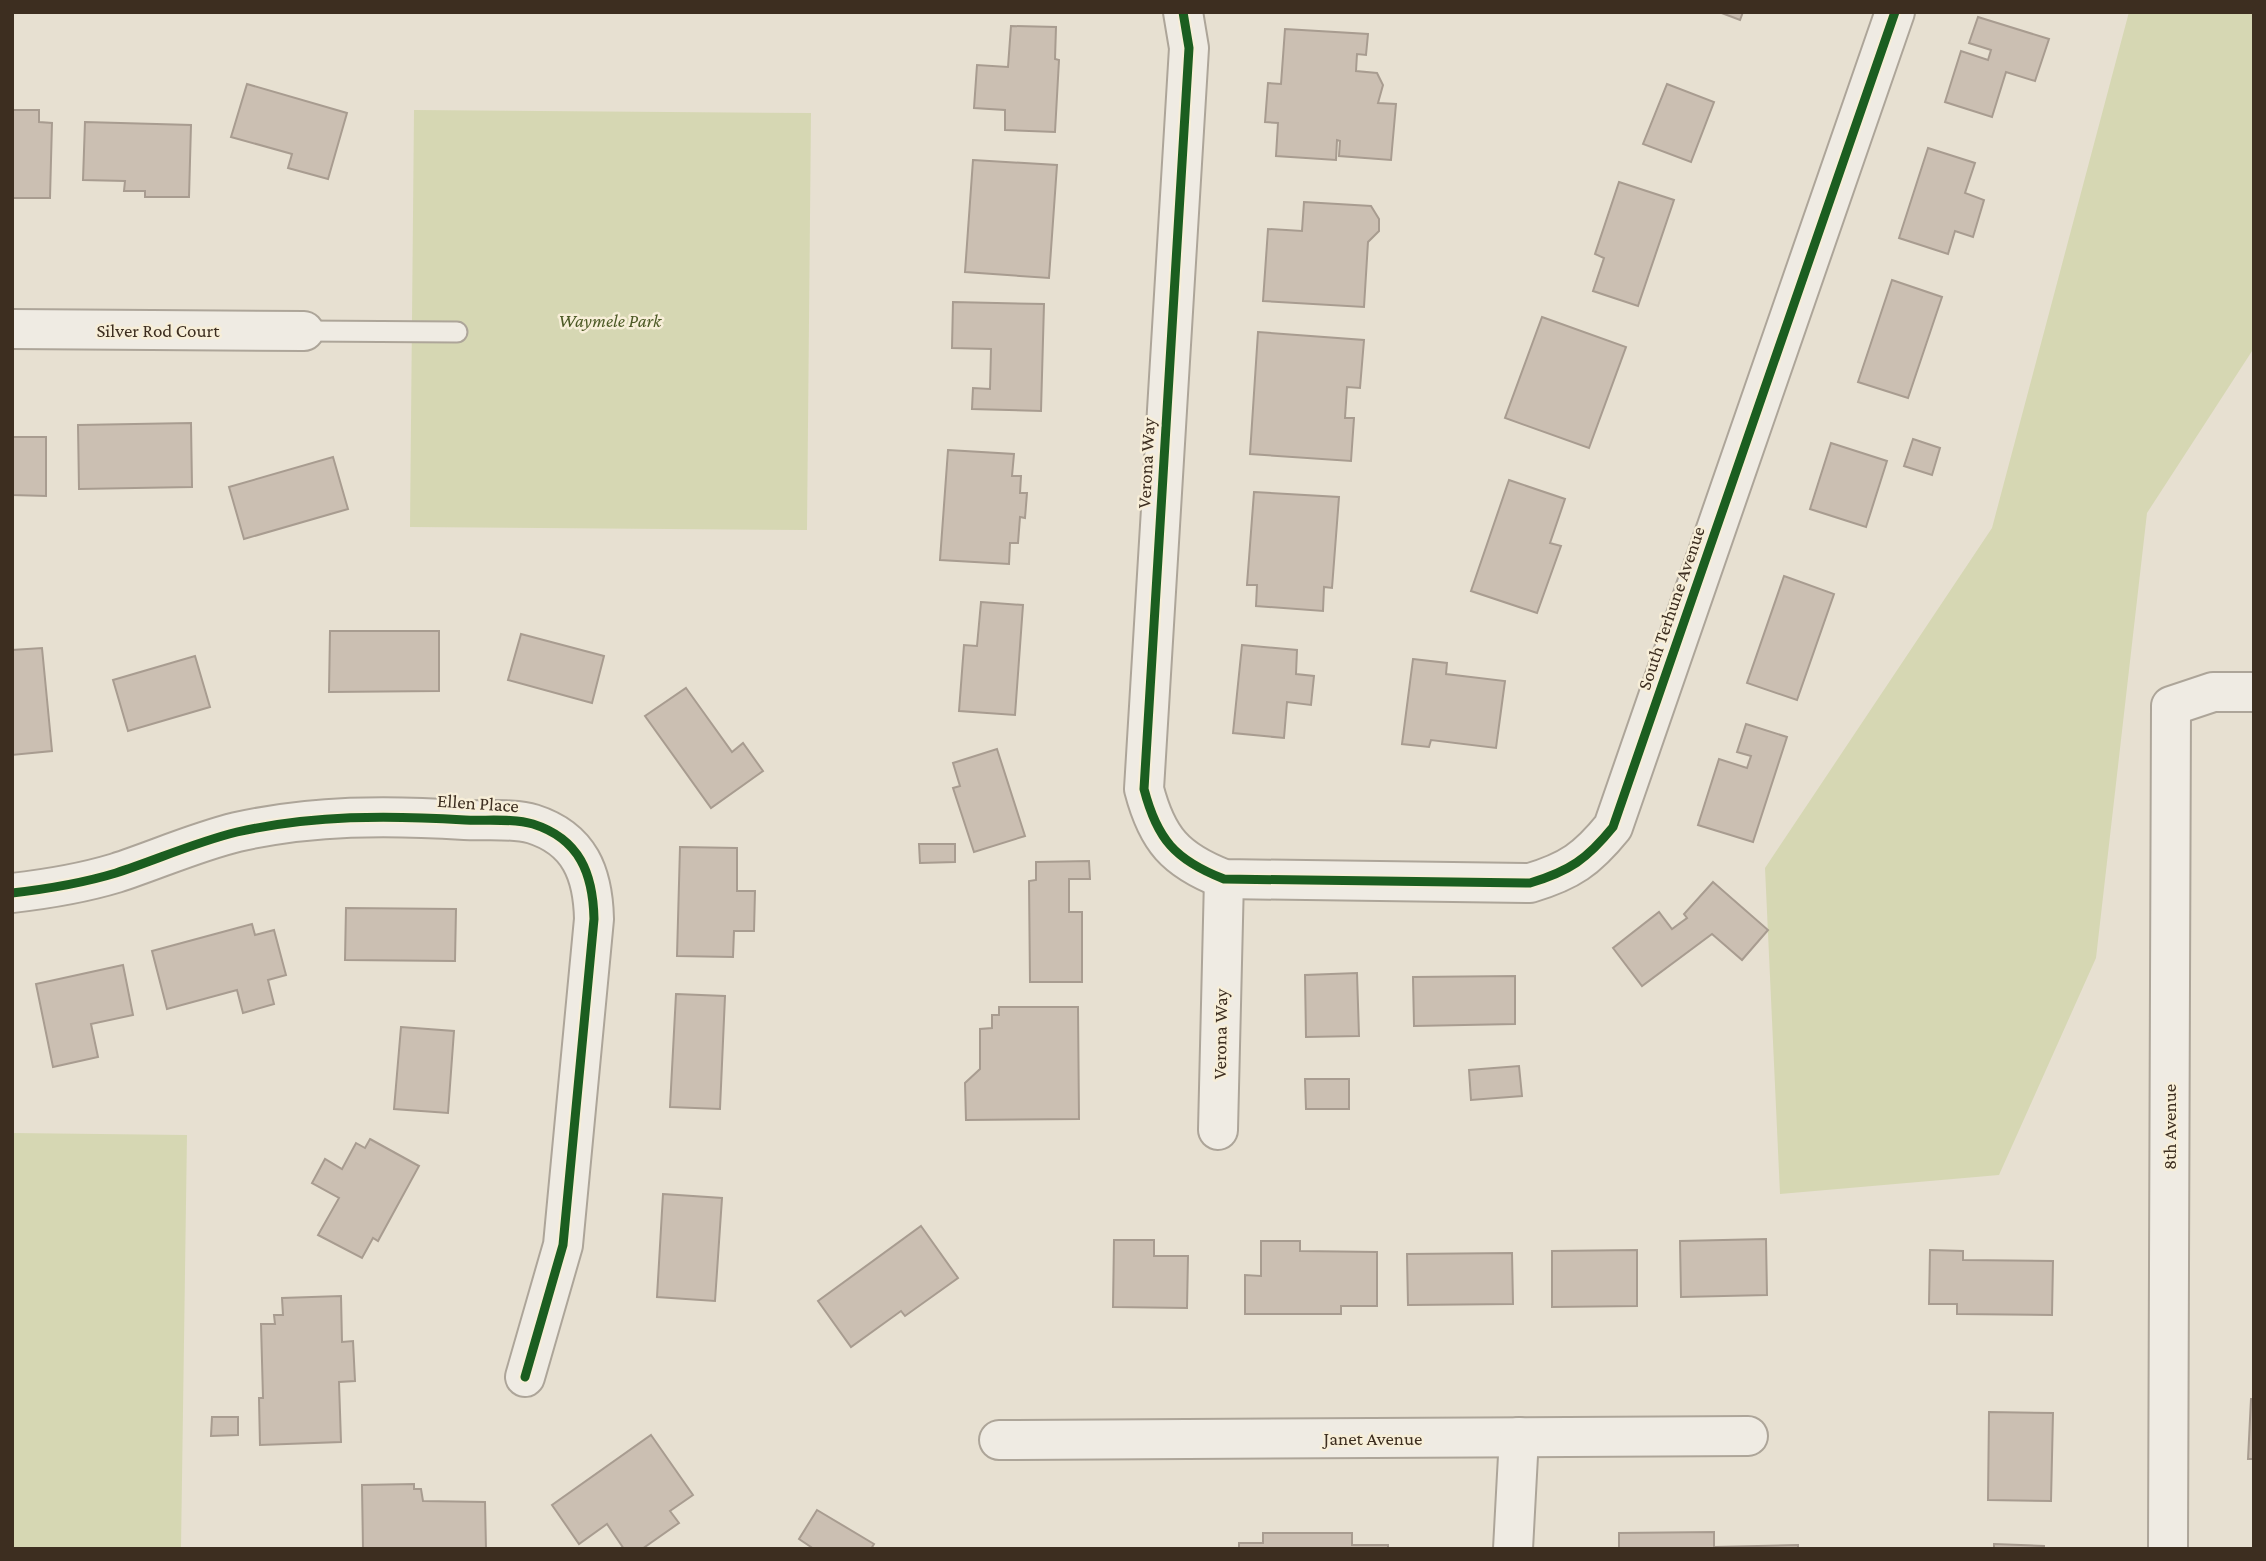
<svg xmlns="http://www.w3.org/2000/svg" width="2266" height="1561" font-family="'Crimson Pro',serif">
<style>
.green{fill:#d6d7b3}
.building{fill:#cbbfb2;stroke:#a89c90;stroke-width:2}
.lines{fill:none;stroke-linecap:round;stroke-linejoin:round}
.lane-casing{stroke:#ada599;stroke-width:23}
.street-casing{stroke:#ada599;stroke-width:42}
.lane{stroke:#efebe3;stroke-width:19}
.street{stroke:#efebe3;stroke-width:38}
.cycleway-casing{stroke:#f7eed8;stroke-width:13}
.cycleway{stroke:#1b5e20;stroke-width:9}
.labels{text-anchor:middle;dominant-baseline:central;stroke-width:5;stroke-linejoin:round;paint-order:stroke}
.park-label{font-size:19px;font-style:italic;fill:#4d5a26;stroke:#f7eed8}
.street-label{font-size:19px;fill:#3d2e20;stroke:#f7eed8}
</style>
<rect width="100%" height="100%" fill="#e7e0d1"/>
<g class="green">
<polygon points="2129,12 2254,12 2254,348 2147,513 2096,958 1999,1175 1780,1194 1765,868 1992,528"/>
<polygon points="414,110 811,113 807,530 410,527"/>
<polygon points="12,1133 187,1135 181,1549 12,1549"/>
</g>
<g class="building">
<polygon points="1719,12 1743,12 1740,20"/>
<polygon points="1978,17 2049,39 2035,81 2006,72 1992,117 1945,102 1961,51 1988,60 1991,50 1969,43"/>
<polygon points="1011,26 1056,27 1055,59 1059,60 1055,132 1005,130 1005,110 974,108 977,65 1008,67"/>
<polygon points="1285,29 1368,34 1366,55 1357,54 1356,71 1377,73 1383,85 1378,103 1396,104 1391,160 1339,156 1340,141 1337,140 1336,160 1276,156 1278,123 1265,122 1268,83 1281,84"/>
<polygon points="247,84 347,113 328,179 288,168 292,154 231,137"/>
<polygon points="1667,84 1714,102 1691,162 1643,144"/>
<polygon points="12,110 39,110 39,122 52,123 50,198 12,198"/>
<polygon points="85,122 191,125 189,197 145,197 145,191 124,191 125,181 83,180"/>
<polygon points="1928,148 1975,163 1965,193 1984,200 1973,237 1955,231 1948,254 1899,238"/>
<polygon points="973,160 1057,165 1049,278 965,272"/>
<polygon points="1619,182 1674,200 1638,306 1593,291 1604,258 1595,254"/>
<polygon points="1304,202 1371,206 1379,219 1379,231 1368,242 1364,307 1263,301 1268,229 1302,231"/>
<polygon points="1892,280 1942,297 1908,398 1858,382"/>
<polygon points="953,302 1044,304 1041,411 972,409 973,388 990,389 991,349 952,348"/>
<polygon points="1542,317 1626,347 1589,448 1505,418"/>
<polygon points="1258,332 1364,340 1360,388 1347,387 1345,418 1354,418 1351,461 1250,454"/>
<polygon points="191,423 192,487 79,489 78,425"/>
<polygon points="12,437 46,437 46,496 12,495"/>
<polygon points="1913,439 1940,448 1932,475 1904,466"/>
<polygon points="1831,443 1887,461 1866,527 1810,509"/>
<polygon points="948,450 1014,454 1012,476 1021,476 1020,493 1027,493 1025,518 1020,517 1018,543 1010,543 1009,564 940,560"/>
<polygon points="333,457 348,509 244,539 229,487"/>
<polygon points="1509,480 1565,499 1550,543 1561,546 1537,613 1471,591"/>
<polygon points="1254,492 1339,497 1332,588 1324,587 1323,611 1256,606 1257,585 1247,585"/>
<polygon points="1784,576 1834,594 1797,700 1747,683"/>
<polygon points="981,602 1023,605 1015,715 959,711 964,645 977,646"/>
<polygon points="330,631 439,631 439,691 329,692"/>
<polygon points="521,634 604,656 592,703 508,680"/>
<polygon points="1242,645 1297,650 1296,674 1314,676 1311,705 1287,702 1284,738 1233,733"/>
<polygon points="42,648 52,751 12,755 12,650"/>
<polygon points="195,656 210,707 128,731 113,680"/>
<polygon points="1413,659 1447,663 1446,674 1505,681 1496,748 1431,740 1429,747 1402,744"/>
<polygon points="686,688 732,752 743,743 763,771 711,808 645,716"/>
<polygon points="1746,724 1787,737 1753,842 1698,825 1719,759 1747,768 1751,756 1737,752"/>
<polygon points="997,749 1025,836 974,852 953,788 960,786 953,763"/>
<polygon points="919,844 955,844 955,862 920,863"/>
<polygon points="680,847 737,848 737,891 755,891 754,931 734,931 733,957 677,956"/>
<polygon points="1089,861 1090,879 1069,879 1069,912 1082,912 1082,982 1030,982 1029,881 1036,880 1036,862"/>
<polygon points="1713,882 1768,930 1742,960 1712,934 1642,986 1613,948 1659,912 1672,929 1687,918 1684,914"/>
<polygon points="346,908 456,909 455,961 345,960"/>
<polygon points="252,924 255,935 274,930 286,975 268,980 274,1004 243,1013 237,990 167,1009 152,951"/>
<polygon points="123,965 133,1015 91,1024 98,1057 53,1067 36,984"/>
<polygon points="1357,973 1359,1036 1306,1037 1305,975"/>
<polygon points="1515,976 1515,1024 1414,1026 1413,977"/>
<polygon points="676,994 725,996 720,1109 670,1107"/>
<polygon points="999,1007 1078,1007 1079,1119 966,1120 965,1083 980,1069 980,1029 992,1028 992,1015 999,1015"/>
<polygon points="401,1027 454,1031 448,1113 394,1109"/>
<polygon points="1519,1066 1522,1096 1471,1100 1469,1070"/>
<polygon points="1305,1079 1349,1079 1349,1109 1306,1109"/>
<polygon points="370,1139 419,1166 378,1241 373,1238 362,1258 318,1235 339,1198 312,1183 325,1159 342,1169 356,1143 365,1148"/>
<polygon points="663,1194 722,1198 715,1301 657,1297"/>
<polygon points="921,1226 958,1278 905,1316 901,1311 851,1347 818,1301"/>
<polygon points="1766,1239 1767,1295 1681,1297 1680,1241"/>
<polygon points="1114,1240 1154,1240 1154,1256 1188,1256 1187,1308 1113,1307"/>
<polygon points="1261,1241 1300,1241 1300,1251 1377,1252 1377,1306 1341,1306 1341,1314 1245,1314 1245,1275 1261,1276"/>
<polygon points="1637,1250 1637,1306 1552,1307 1552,1251"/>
<polygon points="1930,1250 1963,1251 1963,1260 2053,1261 2052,1315 1957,1314 1957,1304 1929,1304"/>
<polygon points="1512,1253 1513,1304 1408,1305 1407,1254"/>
<polygon points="341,1296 342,1342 353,1341 355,1381 339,1382 341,1442 260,1445 259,1398 263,1398 261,1324 275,1324 274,1315 283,1315 282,1298"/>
<polygon points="2251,1399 2254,1399 2254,1459 2248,1459"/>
<polygon points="1989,1412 2053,1413 2051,1501 1988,1500"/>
<polygon points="212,1417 238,1417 238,1435 211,1436"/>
<polygon points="651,1435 693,1495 670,1511 679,1523 642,1549 624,1549 607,1524 579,1544 552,1505"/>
<polygon points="414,1484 414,1489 421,1489 423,1501 485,1502 486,1549 363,1549 362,1485"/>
<polygon points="817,1510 874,1544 871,1549 814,1549 799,1539"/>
<polygon points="1714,1532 1714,1547 1798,1545 1798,1549 1619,1549 1619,1533"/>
<polygon points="1263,1533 1352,1533 1352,1545 1388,1545 1388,1549 1239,1549 1239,1543 1263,1543"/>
<polygon points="1994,1544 2044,1546 2044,1549 1994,1549"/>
</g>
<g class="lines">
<g class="lane-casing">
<polyline id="lane" points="304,331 457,332"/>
</g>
<g class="street-casing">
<g id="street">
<path d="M1183,12L1189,48L1144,789C1157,839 1175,860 1224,879L1530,883C1570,871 1587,859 1613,827L1895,12"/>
<polyline points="12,329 304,331"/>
<path d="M12,893C47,889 83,883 116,873C156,860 196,842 237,832C313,815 387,815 465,820C486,821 513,818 533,824C580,839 593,874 594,919L563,1245L525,1377"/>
<polyline points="1218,1130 1224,879"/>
<polyline points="999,1440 1748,1436"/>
<polyline points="1513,1549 1519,1437"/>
<polyline points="2168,1549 2171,706 2213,692 2254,692"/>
</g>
</g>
<use href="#lane" class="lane"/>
<use href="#street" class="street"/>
<g class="cycleway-casing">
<g id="cycleway">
<path d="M1183,12L1189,48L1144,789C1157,839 1175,860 1224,879L1530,883C1570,871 1587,859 1613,827L1895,12"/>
<path d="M12,893C47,889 83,883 116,873C156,860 196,842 237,832C313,815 387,815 465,820C486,821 513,818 533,824C580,839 593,874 594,919L563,1245L525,1377"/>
</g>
</g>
<use href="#cycleway" class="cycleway"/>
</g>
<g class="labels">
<g class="park-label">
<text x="610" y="320">Waymele Park</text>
</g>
<g class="street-label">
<text x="158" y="330">Silver Rod Court</text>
<text transform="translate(1146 463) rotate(-87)">Verona Way</text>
<text transform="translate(1671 608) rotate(-71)">South Terhune Avenue</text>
<text transform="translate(478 803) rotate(4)">Ellen Place</text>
<text transform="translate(1220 1034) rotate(-89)">Verona Way</text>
<text transform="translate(2169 1127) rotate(-90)">8th Avenue</text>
<text x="1373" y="1438">Janet Avenue</text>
</g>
</g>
<rect width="2266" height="1561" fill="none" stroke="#3d2e20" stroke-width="28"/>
</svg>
